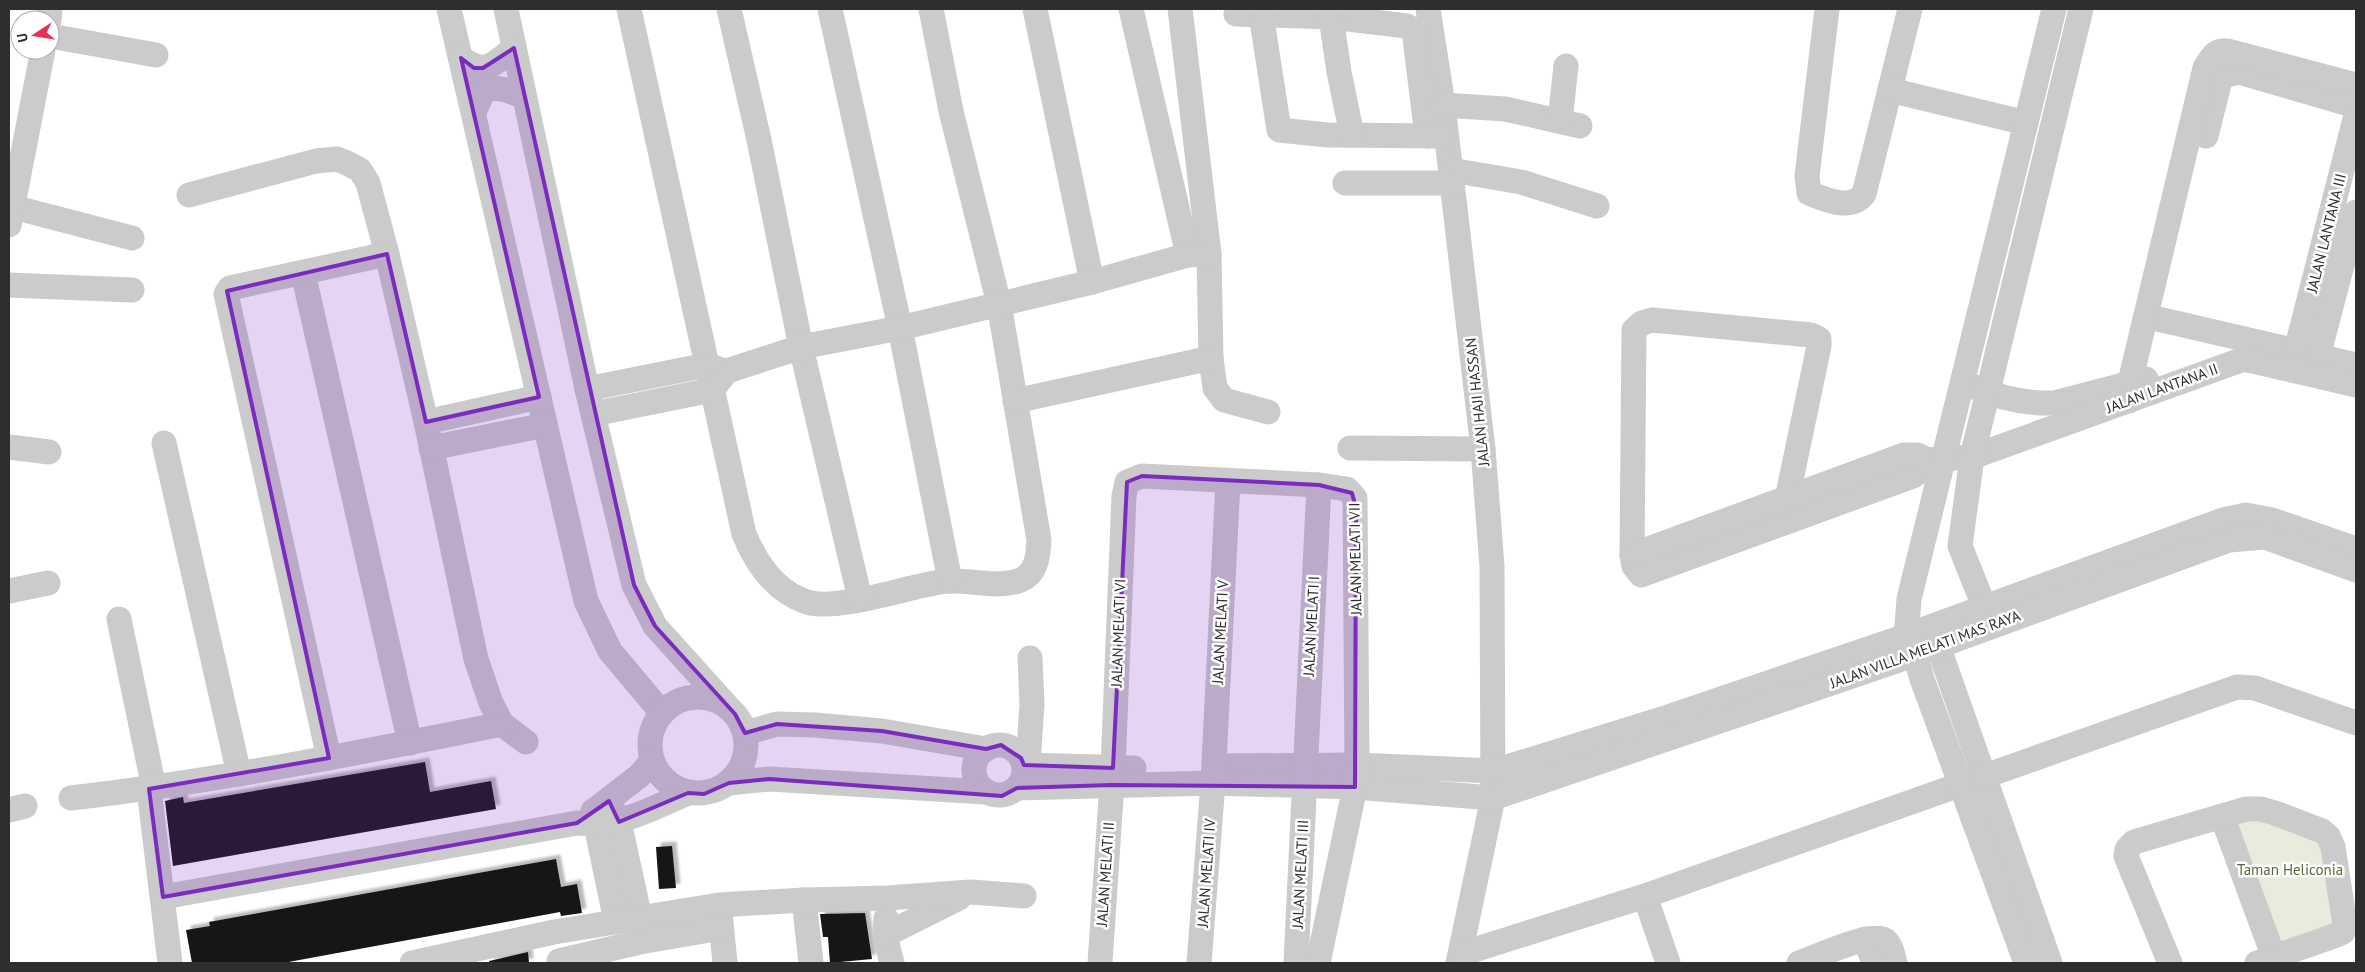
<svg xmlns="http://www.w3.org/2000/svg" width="2365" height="972" font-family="'PT Sans',sans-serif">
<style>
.green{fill:#e7ecdc}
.building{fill:#151515;filter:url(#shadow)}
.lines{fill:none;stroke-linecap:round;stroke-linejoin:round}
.minor{stroke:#cbcbcb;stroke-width:25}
.marked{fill:#7b2cbf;fill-opacity:0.2;stroke:#7b2cbf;stroke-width:4;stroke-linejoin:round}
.labels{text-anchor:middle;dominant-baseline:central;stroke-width:5;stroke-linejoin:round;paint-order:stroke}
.street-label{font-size:15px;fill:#2e2e2e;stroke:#fff}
.park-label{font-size:15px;fill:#586a3c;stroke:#fff}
</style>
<defs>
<filter id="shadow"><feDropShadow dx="4.5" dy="-4.5" stdDeviation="1" flood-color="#0004"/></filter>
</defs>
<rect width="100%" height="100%" fill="#fff"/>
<polygon class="green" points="2246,809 2322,831 2343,932 2274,958 2222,816"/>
<g class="building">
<polygon points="425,762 430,792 491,781 496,809 173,866 165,801 183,797 184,803"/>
<polygon points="672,846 676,888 659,889 656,847"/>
<polygon points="556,859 561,887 577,884 582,913 561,916 560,912 283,963 192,963 186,930 210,926 209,922"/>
<polygon points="865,913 872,959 830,963 828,937 823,937 820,914"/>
<polygon points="528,952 529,963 489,963 489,961"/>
</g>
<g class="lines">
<g class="minor">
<polyline points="449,9 586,601 610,651 662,713"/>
<polyline points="506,9 587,389 634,585 655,626 728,707"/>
<path d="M629,9L744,534C756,563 776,592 807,602C833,610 889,593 916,587C927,585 939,581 950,581C972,580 996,588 1018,581C1037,575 1038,556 1039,540L999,304L951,111L931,9"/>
<polyline points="729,9 759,140 801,347 860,599"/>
<polyline points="830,9 900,328 950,581"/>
<polyline points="1035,9 1092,282"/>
<polyline points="1131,9 1188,255"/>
<polyline points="1180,9 1209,254 1211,358 1215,388 1224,400 1268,412"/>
<polyline points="1428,9 1443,105 1483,449 1492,566 1493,798 1458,963"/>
<path d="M1827,9L1807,176L1809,193C1826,200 1851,211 1864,194L1910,9"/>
<polyline points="1236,14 1331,17 1407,26 1414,30 1427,136"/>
<polyline points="1261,14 1279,130 1328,135 1443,136"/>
<polyline points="1331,17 1339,72 1352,135"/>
<polyline points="49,20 50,9"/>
<polyline points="50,36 156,55"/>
<path d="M461,58C486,76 492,65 514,48"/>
<polyline points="1890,90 2026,123"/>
<polyline points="1443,105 1505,109 1580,126"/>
<path d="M474,113L483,91C498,85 510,91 524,97"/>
<polyline points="1560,121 1566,66"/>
<polyline points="2206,136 2221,76 2239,72 2356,106"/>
<polyline points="1451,170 1521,182 1597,206"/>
<polyline points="1345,183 1452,183"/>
<polyline points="189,195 316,161 337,159 349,164 360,170 368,183 387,254 426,422 476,659 491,703 502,724 526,742"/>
<polyline points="13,207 132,238"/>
<polyline points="9,225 43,50"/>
<polyline points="303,273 410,743"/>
<polyline points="9,285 132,290"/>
<polyline points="2158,319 2356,365"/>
<polyline points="2296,351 2356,115"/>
<polyline points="2318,356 2356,212"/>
<path d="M1972,386C1997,397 2027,404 2054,403L2146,379"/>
<polyline points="587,389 707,365 722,370"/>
<polyline points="1015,401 1211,358"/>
<path d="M2129,401L2130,382L2205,68C2211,58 2215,49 2228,51L2356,85"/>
<polyline points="593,414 712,390 727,371 801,347 900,328 1092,282 1188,255 1209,254"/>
<polyline points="426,422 539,397"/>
<polyline points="164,443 239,774"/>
<polyline points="9,447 49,452"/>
<polyline points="431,448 545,425"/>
<polyline points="1350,448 1483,449"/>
<polyline points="1787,499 1819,346 1819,339 1811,335 1652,320 1642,323 1634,330 1632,555 1634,566 1641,575 1913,476 1920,471 1928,460"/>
<polyline points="1632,555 1904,455 1917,455 1928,460 1972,457 2244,359 2356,385"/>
<polyline points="9,591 48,583"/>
<polyline points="119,619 154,788"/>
<polyline points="1990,621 1960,546 1972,457 2081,9"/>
<polyline points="1932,629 2050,963"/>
<circle cx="698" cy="745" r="48"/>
<polyline points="745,733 777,724 815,725 882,731 986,749"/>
<circle cx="999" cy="770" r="25"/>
<polyline points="329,758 226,294 230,288 387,254"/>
<polyline points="1024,765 1134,768"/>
<polyline points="1028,765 1032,704 1030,658"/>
<polyline points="1219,766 1357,765 1494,771 1662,719 1900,638 2223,520 2246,515 2272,520 2356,549"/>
<polyline points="729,783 769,779 986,792"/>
<polyline points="1017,788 1213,783 1355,787 1493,798 1914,655 2229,540 2265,537 2356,570"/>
<polyline points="149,789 170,963"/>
<path d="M71,798C216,781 359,753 502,724"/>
<polyline points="609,801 619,822 640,918"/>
<polyline points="9,810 25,806"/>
<polyline points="595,810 639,776 652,761"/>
<polyline points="593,811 616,921"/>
<polyline points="2222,816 2276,963"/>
<polyline points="1645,896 1668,963"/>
<path d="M163,897L577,823C622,827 648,810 688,793"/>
<polyline points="804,900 811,963"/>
<polyline points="720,912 725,963"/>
<polyline points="886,918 885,935 892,963"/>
<polyline points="885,935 959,898"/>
<polyline points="1865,939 1874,963"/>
<polyline points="1461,954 1645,896 2237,687 2255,688 2356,723"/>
<polyline points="559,961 640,942 721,928"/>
<polyline points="412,963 554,932 719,905 804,900 887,898 971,892 1024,896"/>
<polyline points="1100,963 1113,768 1124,496 1127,482 1142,476 1319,485 1347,489 1355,498 1357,765 1355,787 1318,963"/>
<polyline points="1199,963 1213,783 1228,481"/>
<polyline points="1296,963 1319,485"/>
<path d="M1799,963C1816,957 1868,933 1883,939C1891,942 1893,956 1895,963"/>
<polyline points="2026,963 1922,679 1907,626 1909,599 2054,9"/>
<polyline points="2170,963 2126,856 2127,849 2134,842 2246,809 2261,809 2275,813 2322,831 2328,836 2333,847 2345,925 2343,932 2334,936 2257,963"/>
</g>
</g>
<path class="marked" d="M514,48L634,585L655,626L735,714L745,733L777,724L882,731L986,749L1001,745L1021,758L1024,765L1113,768L1127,482L1142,476L1319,485L1352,493L1356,508L1355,787L1111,785L1017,788L1002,796L769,779L729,783L704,794L688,793L619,822L609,801L577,823L163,897L149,789L329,758L227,291L387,254L426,422L539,397L461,58L474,68H483Z"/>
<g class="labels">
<g class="street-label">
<text transform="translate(2326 233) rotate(-76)">JALAN LANTANA III</text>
<text transform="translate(2162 388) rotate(-20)">JALAN LANTANA II</text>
<text transform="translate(1477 402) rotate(-96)">JALAN HAJI HASSAN</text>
<text transform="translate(1355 559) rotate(-91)">JALAN MELATI VII</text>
<text transform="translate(1311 626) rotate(-87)">JALAN MELATI I</text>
<text transform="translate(1220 632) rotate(-87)">JALAN MELATI V</text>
<text transform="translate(1118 633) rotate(-88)">JALAN MELATI VI</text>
<text transform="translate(1925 649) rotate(-20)">JALAN VILLA MELATI MAS RAYA</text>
<text transform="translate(1206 873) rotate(-86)">JALAN MELATI IV</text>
<text transform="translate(1105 874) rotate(-86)">JALAN MELATI II</text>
<text transform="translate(1300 874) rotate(-87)">JALAN MELATI III</text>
</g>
<g class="park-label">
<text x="2290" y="869">Taman Heliconia</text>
</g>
</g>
<rect width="2365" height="972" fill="none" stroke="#2e2e2e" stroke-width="20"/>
<g transform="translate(35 35) rotate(258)"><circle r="24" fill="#ffffff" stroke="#ababab"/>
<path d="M0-4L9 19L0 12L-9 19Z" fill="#e63057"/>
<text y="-8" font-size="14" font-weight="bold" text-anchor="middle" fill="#2e2e2e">U</text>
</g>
</svg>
